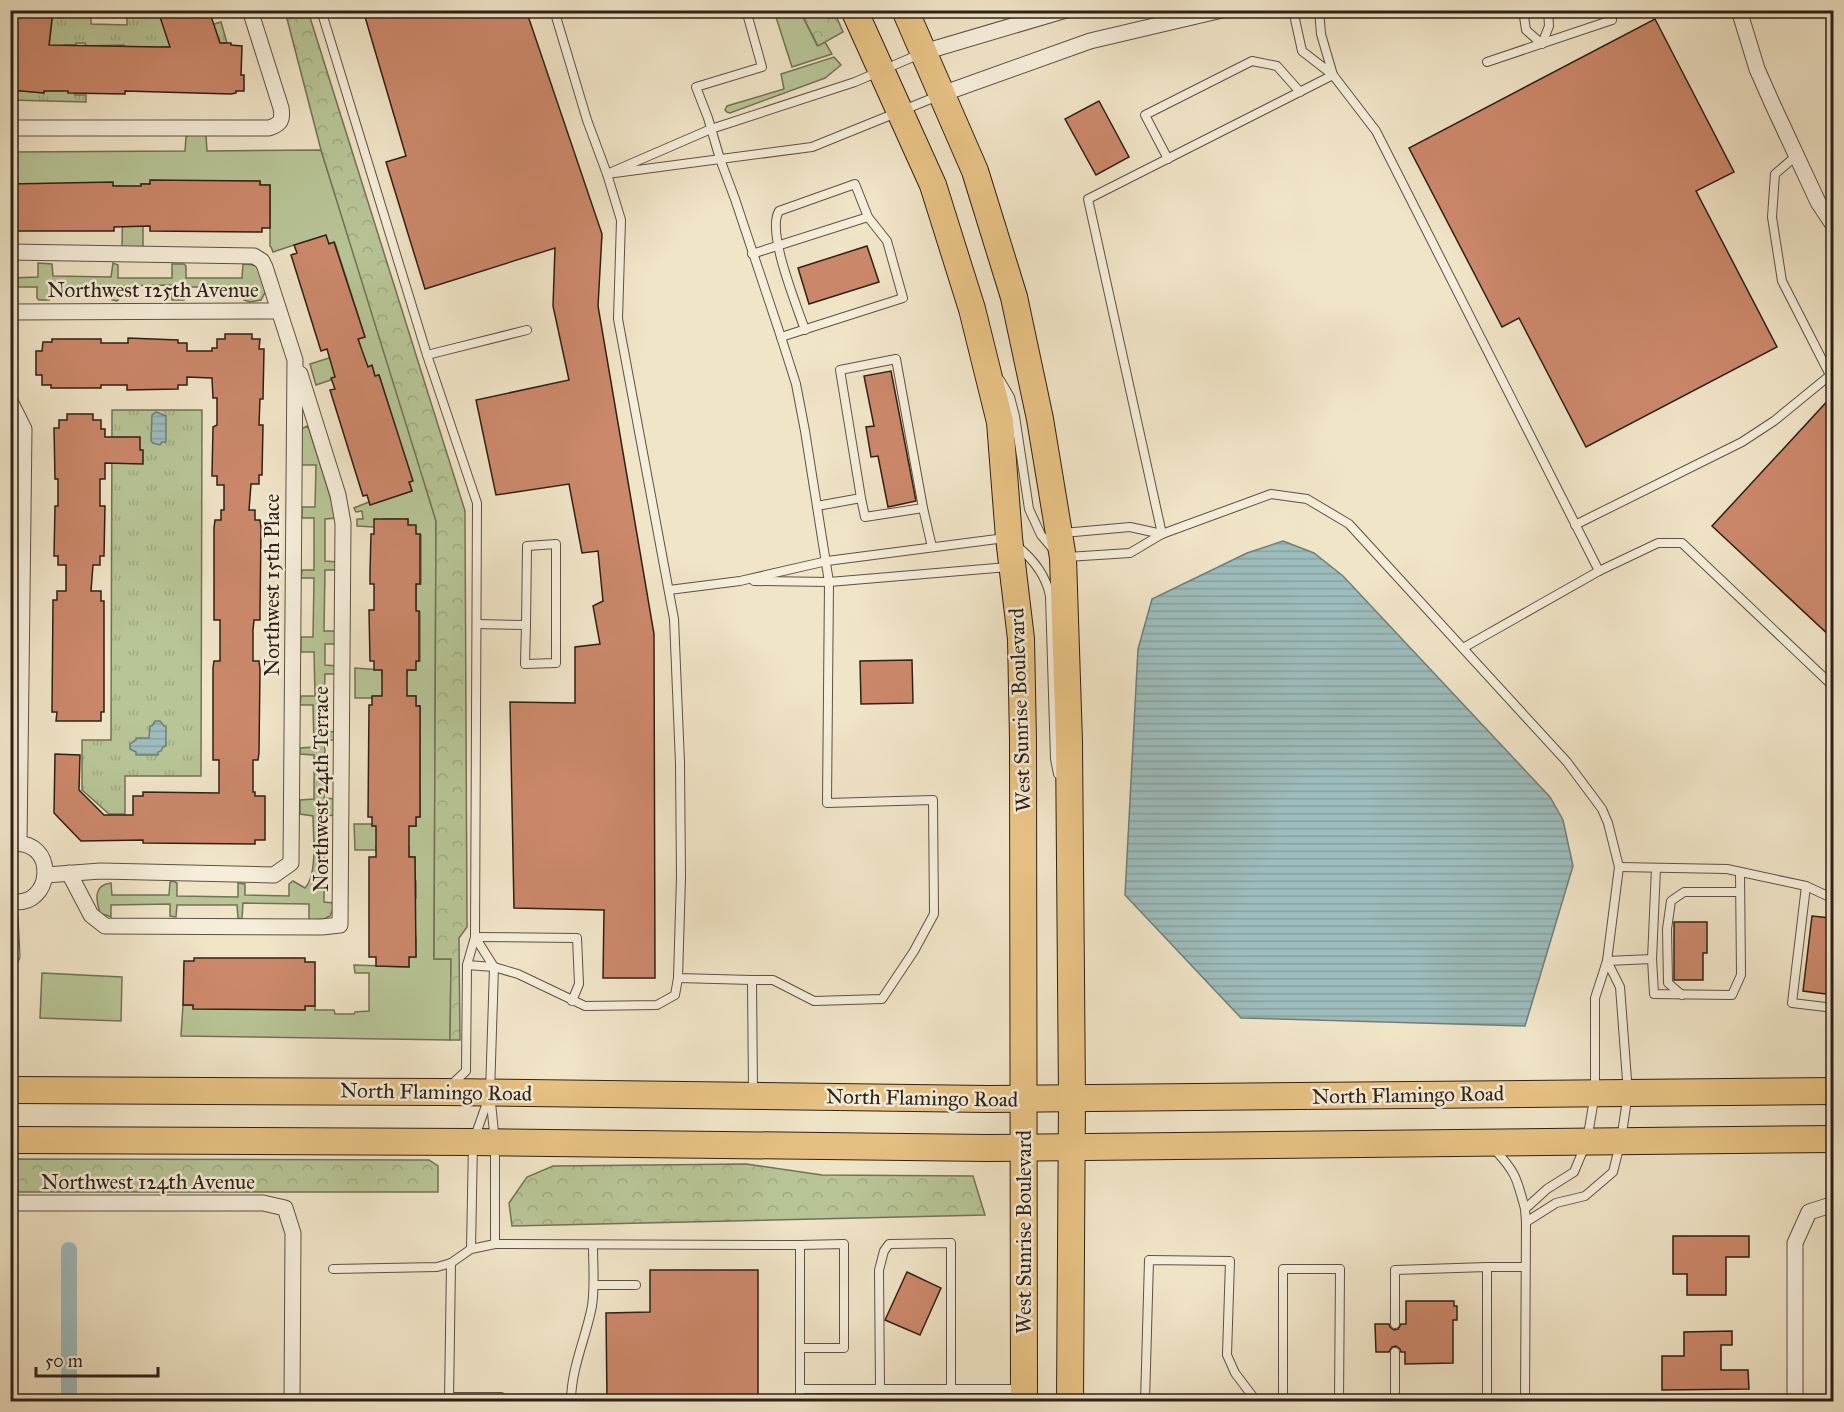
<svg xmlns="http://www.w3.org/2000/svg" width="1844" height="1412" font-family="'IM FELL Great Primer',serif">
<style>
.grass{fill:#b8c597;stroke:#727256;stroke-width:1.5}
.forest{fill:url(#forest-crowns);stroke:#727256;stroke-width:1.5}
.park{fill:url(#park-tufts);stroke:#727256;stroke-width:1.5}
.water{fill:url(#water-rules);stroke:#707e7a;stroke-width:1.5}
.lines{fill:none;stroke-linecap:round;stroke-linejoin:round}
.canal{stroke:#9dbdbd;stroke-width:16}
.building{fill:#cc886b;stroke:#2d2016;stroke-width:1.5}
.service-casing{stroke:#5e5142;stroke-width:10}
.minor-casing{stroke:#5e5142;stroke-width:17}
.trunk-casing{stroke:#2d2016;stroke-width:28}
.service{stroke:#f6eedb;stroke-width:8}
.minor{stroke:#f6eedb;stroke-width:15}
.trunk{stroke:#e8c284;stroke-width:26}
.labels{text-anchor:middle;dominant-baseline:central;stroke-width:5;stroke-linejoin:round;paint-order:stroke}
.street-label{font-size:21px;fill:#2d2016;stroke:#f6eedb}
</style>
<defs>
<pattern id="forest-crowns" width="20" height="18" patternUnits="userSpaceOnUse" patternTransform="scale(1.5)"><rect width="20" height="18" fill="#b8c597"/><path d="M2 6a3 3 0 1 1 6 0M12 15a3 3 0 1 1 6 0" fill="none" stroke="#9ea981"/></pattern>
<pattern id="park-tufts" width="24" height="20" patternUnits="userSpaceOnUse" patternTransform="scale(1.5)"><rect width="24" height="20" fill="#b8c597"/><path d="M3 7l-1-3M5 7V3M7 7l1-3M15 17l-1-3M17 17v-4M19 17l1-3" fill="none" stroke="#9ea981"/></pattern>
<pattern id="water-rules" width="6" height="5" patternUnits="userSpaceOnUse" patternTransform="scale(1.5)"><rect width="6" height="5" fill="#9dbdbd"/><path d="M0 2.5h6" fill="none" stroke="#88a2a2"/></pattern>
</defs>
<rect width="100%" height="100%" fill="#f1e5c8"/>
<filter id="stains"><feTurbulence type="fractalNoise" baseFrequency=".00333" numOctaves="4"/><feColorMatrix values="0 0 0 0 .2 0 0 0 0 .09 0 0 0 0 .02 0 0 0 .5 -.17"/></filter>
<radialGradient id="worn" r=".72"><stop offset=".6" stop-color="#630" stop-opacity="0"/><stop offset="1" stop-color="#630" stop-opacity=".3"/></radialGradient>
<g class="grass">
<polygon points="774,11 800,11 817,45 825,42 832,54 792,67"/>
<polygon points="834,57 841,65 825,78 730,113 727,112 725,110 727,106 784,89 781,74"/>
<polygon points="192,133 206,135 207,151 321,150 388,360 436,521 434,959 451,959 450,1040 181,1036 183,1005 305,1010 305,1006 315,1006 315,1010 334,1010 335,1014 354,1014 355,1012 369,1011 369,973 355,973 354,965 409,967 409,957 416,957 416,939 410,899 416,898 416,881 413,880 415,875 415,857 409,857 409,847 376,847 376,850 355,850 354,824 372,824 372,826 416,826 416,817 420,817 420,706 416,706 416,696 373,696 372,698 355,698 355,668 382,670 382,676 407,676 407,670 415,670 416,661 420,661 420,612 416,611 416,584 421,584 421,535 416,534 408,525 408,519 383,519 374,527 357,526 357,519 363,519 362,511 356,512 354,508 369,502 371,504 412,491 393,420 379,375 375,376 372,366 316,385 310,364 361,348 358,339 365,337 335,243 294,245 273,252 271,247 270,246 270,185 260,185 260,181 216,181 141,184 140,226 143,226 143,248 122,248 123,186 11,184 10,152 185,151 186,137"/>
<path d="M38,263L52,264L53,276L111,277L113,263L118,265V278H172V264H184L186,266V278H242L243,264C262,264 262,270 268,287L261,300L250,302L244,300L242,287H184V300H172L171,285L119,286V299L117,301L112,300V287H53L52,297L49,300H39L37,298V287H11L10,278L38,277Z"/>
<path d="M307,426L309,429L337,518L325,519V561L337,562V570H325L324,631H337V644H325V665L337,666V674H325L323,731L336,732V740H325L324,798L336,799V815L325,816L324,902L334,903V906L330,916L324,919L309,920V904L243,903L242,919L238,918L237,905H177L176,917L170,916V904L111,905V917L100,913C96,900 93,885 111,883L112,895H169L170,882L173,881L177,883V896L238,897V883L245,884V895L289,896V884L293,881L305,888C318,874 313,835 313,816L300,814V800L314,799V755L300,754V748L314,747L313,705H300L301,696H315L314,652H301V637H313L314,578H301L302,570H314V518H302V507H315L316,465H302L301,462V429Z"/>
<polygon points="42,973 122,977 121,1021 40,1018"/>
</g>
<g class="forest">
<polygon points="285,11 308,11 465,511 467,927 459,938 460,1040 450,1040 451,959 434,959 436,521 321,150"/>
<polygon points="800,11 834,11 843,32 818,46"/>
<polygon points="11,1159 429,1160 438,1166 438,1192 11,1192"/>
<polygon points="746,1164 822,1175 973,1176 985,1215 512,1226 509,1203 527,1177 553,1166"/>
</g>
<g class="park">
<polygon points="53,11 93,11 93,15 91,15 91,24 127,25 127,11 162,11 164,15 160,17 198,29 221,22 227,43 221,43 221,46 161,47 160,51 124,58 124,45 86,46 85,43 76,43 76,45 65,45 65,75 68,91 75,93 75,95 86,95 86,102 11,100 11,92 15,93 15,90 44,93"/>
<polygon points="112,410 202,410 201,776 125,776 125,814 109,814 82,790 82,740 111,740"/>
</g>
<g class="water">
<polygon points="156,412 166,416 166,442 162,442 160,445 153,443 151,441 152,415"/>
<polygon points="1283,541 1314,553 1343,576 1550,797 1563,820 1573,866 1525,1026 1241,1018 1125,895 1138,649 1152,599 1247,553"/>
<polygon points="155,721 160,721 164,726 166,726 166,746 163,747 161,751 158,752 158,755 136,755 136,752 130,749 130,744 136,740 136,738 149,738 150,726 152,726"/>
</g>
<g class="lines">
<polyline class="canal" points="69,1250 69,1402"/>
</g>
<g class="building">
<polygon points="10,10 53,10 49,45 160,47 170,47 160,17 164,15 162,10 209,10 220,43 231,43 231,45 242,46 241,75 244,75 244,91 236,91 236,93 231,94 125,91 125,94 68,93 68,91 44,91 44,93 10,90"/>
<polygon points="363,10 526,10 602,234 598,306 654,634 655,978 603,978 604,910 514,908 510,702 575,703 575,647 600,644 593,606 603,601 598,551 582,553 569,484 496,495 476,400 569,380 553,306 555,248 425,289 386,162 406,156"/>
<polygon points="1655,19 1734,172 1696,191 1777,347 1586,447 1519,318 1502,327 1409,148"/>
<polygon points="1099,101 1129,157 1096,175 1065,119"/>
<polygon points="150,180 260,181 260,185 270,185 270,228 262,228 262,232 150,231 150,226 114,227 114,231 10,231 10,184 113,182 113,186 141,186 141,184 150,184"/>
<polygon points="326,235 329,244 334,242 365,337 358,339 368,367 372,365 375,376 379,375 413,481 409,482 412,491 370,505 367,495 363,496 330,390 335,389 331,378 335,377 327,349 321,351 291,255 297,253 294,245"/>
<polygon points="867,246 879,282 809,304 798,268"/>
<polygon points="225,334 252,334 252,339 260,339 259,349 264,349 263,399 260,399 259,425 263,425 262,475 259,475 259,484 251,484 249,510 255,510 255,520 260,520 261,528 260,612 260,620 254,620 253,630 253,661 259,661 260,669 259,753 258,760 253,760 253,792 255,792 255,796 265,796 265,840 255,840 255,844 143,843 143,840 81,841 54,813 55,754 80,755 79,790 104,815 133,815 133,796 143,796 143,792 219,793 219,760 213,760 213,668 214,661 220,661 220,620 214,620 214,528 215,520 221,520 221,510 224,510 224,485 217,485 217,476 212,476 213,427 217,425 217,398 213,398 212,378 187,377 187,385 178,385 178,389 127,390 127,385 101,385 101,388 51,388 51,385 42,385 42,375 36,375 36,351 42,351 43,342 52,342 52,339 101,339 101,343 128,343 128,338 178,340 178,343 187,343 187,351 212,351 212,348 217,348 217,339 225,339"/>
<polygon points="891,371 916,501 888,507 878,456 871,457 866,427 874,426 864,376"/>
<polygon points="1833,395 1833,639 1712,526"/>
<polygon points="67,414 93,414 93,420 101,420 101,429 105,429 105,437 140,437 140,450 143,450 143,464 105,463 105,479 100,479 100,506 105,506 104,556 100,556 100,565 93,565 91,591 101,591 101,601 104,601 104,712 101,712 101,721 56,721 57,712 52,712 53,600 57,600 57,591 66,591 66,565 58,565 58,556 54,556 55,506 58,506 58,479 55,479 54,428 59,428 59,420 67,420"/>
<polygon points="374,519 408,519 408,525 416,525 416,534 420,534 420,584 416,584 416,611 419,611 419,661 416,661 416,670 407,670 407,696 416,696 416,706 420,706 420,817 416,817 416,826 409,826 409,857 415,857 416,957 409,957 409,967 376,966 376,957 369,957 369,857 376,857 376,826 372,826 372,817 368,817 369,705 372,705 372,696 382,696 382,670 374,670 374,661 370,661 369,610 374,610 374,584 370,584 370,572 371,534 374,534"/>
<polygon points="912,660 913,703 861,704 860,661"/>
<polygon points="1812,916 1830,918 1829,926 1833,926 1833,995 1803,991"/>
<polygon points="1674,922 1707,922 1707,953 1703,953 1703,980 1674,980"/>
<polygon points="194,958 305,958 305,962 315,962 315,1006 305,1006 305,1010 193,1009 193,1005 183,1005 184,961 194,961"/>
<polygon points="1673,1236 1749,1236 1749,1257 1726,1257 1726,1295 1687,1295 1687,1274 1673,1274"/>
<polygon points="650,1270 758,1270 758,1401 607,1401 606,1313 650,1312"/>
<polygon points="907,1272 941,1288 920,1335 885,1320"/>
<polygon points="1406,1301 1454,1301 1454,1306 1457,1306 1457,1320 1453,1320 1453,1363 1405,1364 1405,1352 1401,1352 1400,1349 1396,1346 1392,1347 1389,1352 1376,1352 1375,1324 1389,1324 1390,1327 1394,1330 1398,1329 1401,1324 1406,1324"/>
<polygon points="1732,1331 1732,1345 1721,1345 1721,1370 1748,1370 1749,1389 1662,1390 1662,1356 1684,1356 1684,1332"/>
</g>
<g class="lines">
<g class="service-casing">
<g id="service">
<polyline points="321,10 427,355 477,503 475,937 467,965 466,1071 449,1087"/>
<polyline points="554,10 587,120 607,174 621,220 618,319 674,619 680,763 681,877 678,978 752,980 753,1091"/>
<polyline points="746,10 762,67 696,87 708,118 720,159 735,199 781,337 796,384 805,431 829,582 827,803 933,800 934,914 914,951 882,999 814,1001 773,980 752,980"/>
<polyline points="1293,10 1302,51 1333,75 1321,34 1319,10"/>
<polyline points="1523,10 1526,30 1542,44 1549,26 1548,10"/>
<polyline points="920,54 855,82 711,129 607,174 812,147 938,96"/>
<polyline points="1487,62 1612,20"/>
<polyline points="1796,156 1775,174 1772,217 1782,281 1830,375"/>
<polyline points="1168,159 1145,115 1252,61 1277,66 1300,92"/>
<polyline points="752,254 868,217"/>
<path d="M781,337L903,298L887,241L868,217L855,184L779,211C766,232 797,306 805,330"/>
<polyline points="427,355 527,330"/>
<polyline points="1000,380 1010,397 1015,416 1029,509 1041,535 1052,548"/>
<polyline points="817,506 861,498 865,517 923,508 896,359 840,370 861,498"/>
<polyline points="923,508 932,547"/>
<polyline points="1575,525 1742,442 1774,421 1834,372"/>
<polyline points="1063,533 1130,527 1162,534"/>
<path d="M1017,546C1033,559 1046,575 1050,596L1055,759L1058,774"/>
<polyline points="1067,557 1130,553 1162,534"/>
<polyline points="1599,571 1376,131 1333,75 1088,199 1162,534 1271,494 1307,499 1349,524 1567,762 1602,809 1608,823 1619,867 1607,961 1652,959 1654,994 1732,995 1741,975 1740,872"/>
<polyline points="754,581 829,582 1008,567"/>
<polyline points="669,590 740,581 827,561 1005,538"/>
<polyline points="477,624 526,625 527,546 556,544 556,663 525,664 526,625"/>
<polyline points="1463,648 1599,571 1658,543 1682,543 1834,687"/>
<polyline points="1619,867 1727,869 1806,886 1834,899"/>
<polyline points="1806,886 1792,1003 1834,1008"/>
<polyline points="475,937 494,967 490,1093 495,1142 495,1244"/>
<polyline points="475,937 577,938 579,984 572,1001"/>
<polyline points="1652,959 1656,868"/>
<polygon points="1607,961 1620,987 1628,1093 1621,1140 1613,1172 1585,1196 1556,1203 1526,1222 1525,1209 1547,1189 1574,1172 1587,1141 1595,1093 1595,998"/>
<polyline points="467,965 494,967 518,974 585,1006 657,1005 675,995 678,978"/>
<polyline points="1682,995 1668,983 1667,929 1671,901 1684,892 1740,892"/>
<path d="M1494,1149C1516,1172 1517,1179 1525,1209"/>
<polyline points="800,1245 844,1244 844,1348 800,1348"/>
<polyline points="471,1249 473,1142 489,1097"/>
<polyline points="1487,1267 1525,1267"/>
<polyline points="333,1269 437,1267 451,1263"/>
<polyline points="594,1285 636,1285"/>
<polyline points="1395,1324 1395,1270 1487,1267 1487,1402"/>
<polyline points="800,1389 1020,1389"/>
<polyline points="880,1389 879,1270 884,1251 889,1244 951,1243 951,1389"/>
<polyline points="449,1397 501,1397 501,1402"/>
<polyline points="449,1402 451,1263 471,1249 495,1244 800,1245 800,1402"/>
<path d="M571,1402C571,1368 586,1338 592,1306C595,1286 593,1265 593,1245"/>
<polyline points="1145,1402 1149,1260 1230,1261 1227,1355 1235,1373 1257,1402"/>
<polyline points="1283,1402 1283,1269 1340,1269 1339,1402"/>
<polyline points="1395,1402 1395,1352"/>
<polyline points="1525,1402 1526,1222"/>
</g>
</g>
<g class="minor-casing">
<g id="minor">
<polyline points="1739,10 1757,69 1772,103 1818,202 1834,226"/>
<polyline points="924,52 1066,10"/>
<polyline points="942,94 1090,41 1222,10"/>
<path d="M10,128H269C281,124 283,120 281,108L250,10"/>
<polyline points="10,252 254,256 262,261 265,267 295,360 291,863 274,875 101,871 46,875"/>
<polyline points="10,312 278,311"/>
<polyline points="10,401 24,429 19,843"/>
<path d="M10,844C60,837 53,911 10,901"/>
<polyline points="69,873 91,915 105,926 322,927 340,925 343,523 338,495 300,374"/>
<polyline points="10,916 12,956 10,960"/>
<polyline points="10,1203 263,1203 285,1208 293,1233 292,1402"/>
<polyline points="1795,1402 1795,1243 1809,1212 1834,1204"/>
</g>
</g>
<g class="trunk-casing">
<g id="trunk">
<polyline points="854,10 933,185 972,309 1000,422 1009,538 1021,639 1023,740 1024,1402"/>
<polyline points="905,10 975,171 1014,297 1040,419 1063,558 1069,742 1072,1098 1070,1402"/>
<polyline points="10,1090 443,1092 988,1099 1834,1091"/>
<polyline points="10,1140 473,1142 988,1148 1834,1139"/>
</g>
</g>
<use href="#service" class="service"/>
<use href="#minor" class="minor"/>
<use href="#trunk" class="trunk"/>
</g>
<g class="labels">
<g class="street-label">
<text x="153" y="290">Northwest 125th Avenue</text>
<text transform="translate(272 585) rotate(-90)">Northwest 15th Place</text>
<text transform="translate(1020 710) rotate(-92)">West Sunrise Boulevard</text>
<text transform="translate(321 789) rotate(-90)">Northwest 24th Terrace</text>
<text transform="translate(436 1092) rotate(1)">North Flamingo Road</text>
<text transform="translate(1408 1095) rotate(-1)">North Flamingo Road</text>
<text transform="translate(922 1098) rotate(1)">North Flamingo Road</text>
<text x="148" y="1182">Northwest 124th Avenue</text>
<text transform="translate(1024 1232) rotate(-90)">West Sunrise Boulevard</text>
</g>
</g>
<rect width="1844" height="1412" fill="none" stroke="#f1e5c8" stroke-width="36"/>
<rect x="12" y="12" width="1820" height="1388" fill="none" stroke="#2d2016" stroke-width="3"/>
<rect x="18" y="18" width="1808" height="1376" fill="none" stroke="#2d2016" stroke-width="1.5"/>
<path d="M36 1367v9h122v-9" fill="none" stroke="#2d2016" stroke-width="3"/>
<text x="45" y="1367" font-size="18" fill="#2d2016" stroke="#f6eedb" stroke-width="4.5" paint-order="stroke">50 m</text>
<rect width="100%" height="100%" filter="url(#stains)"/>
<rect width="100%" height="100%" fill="url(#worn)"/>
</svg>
